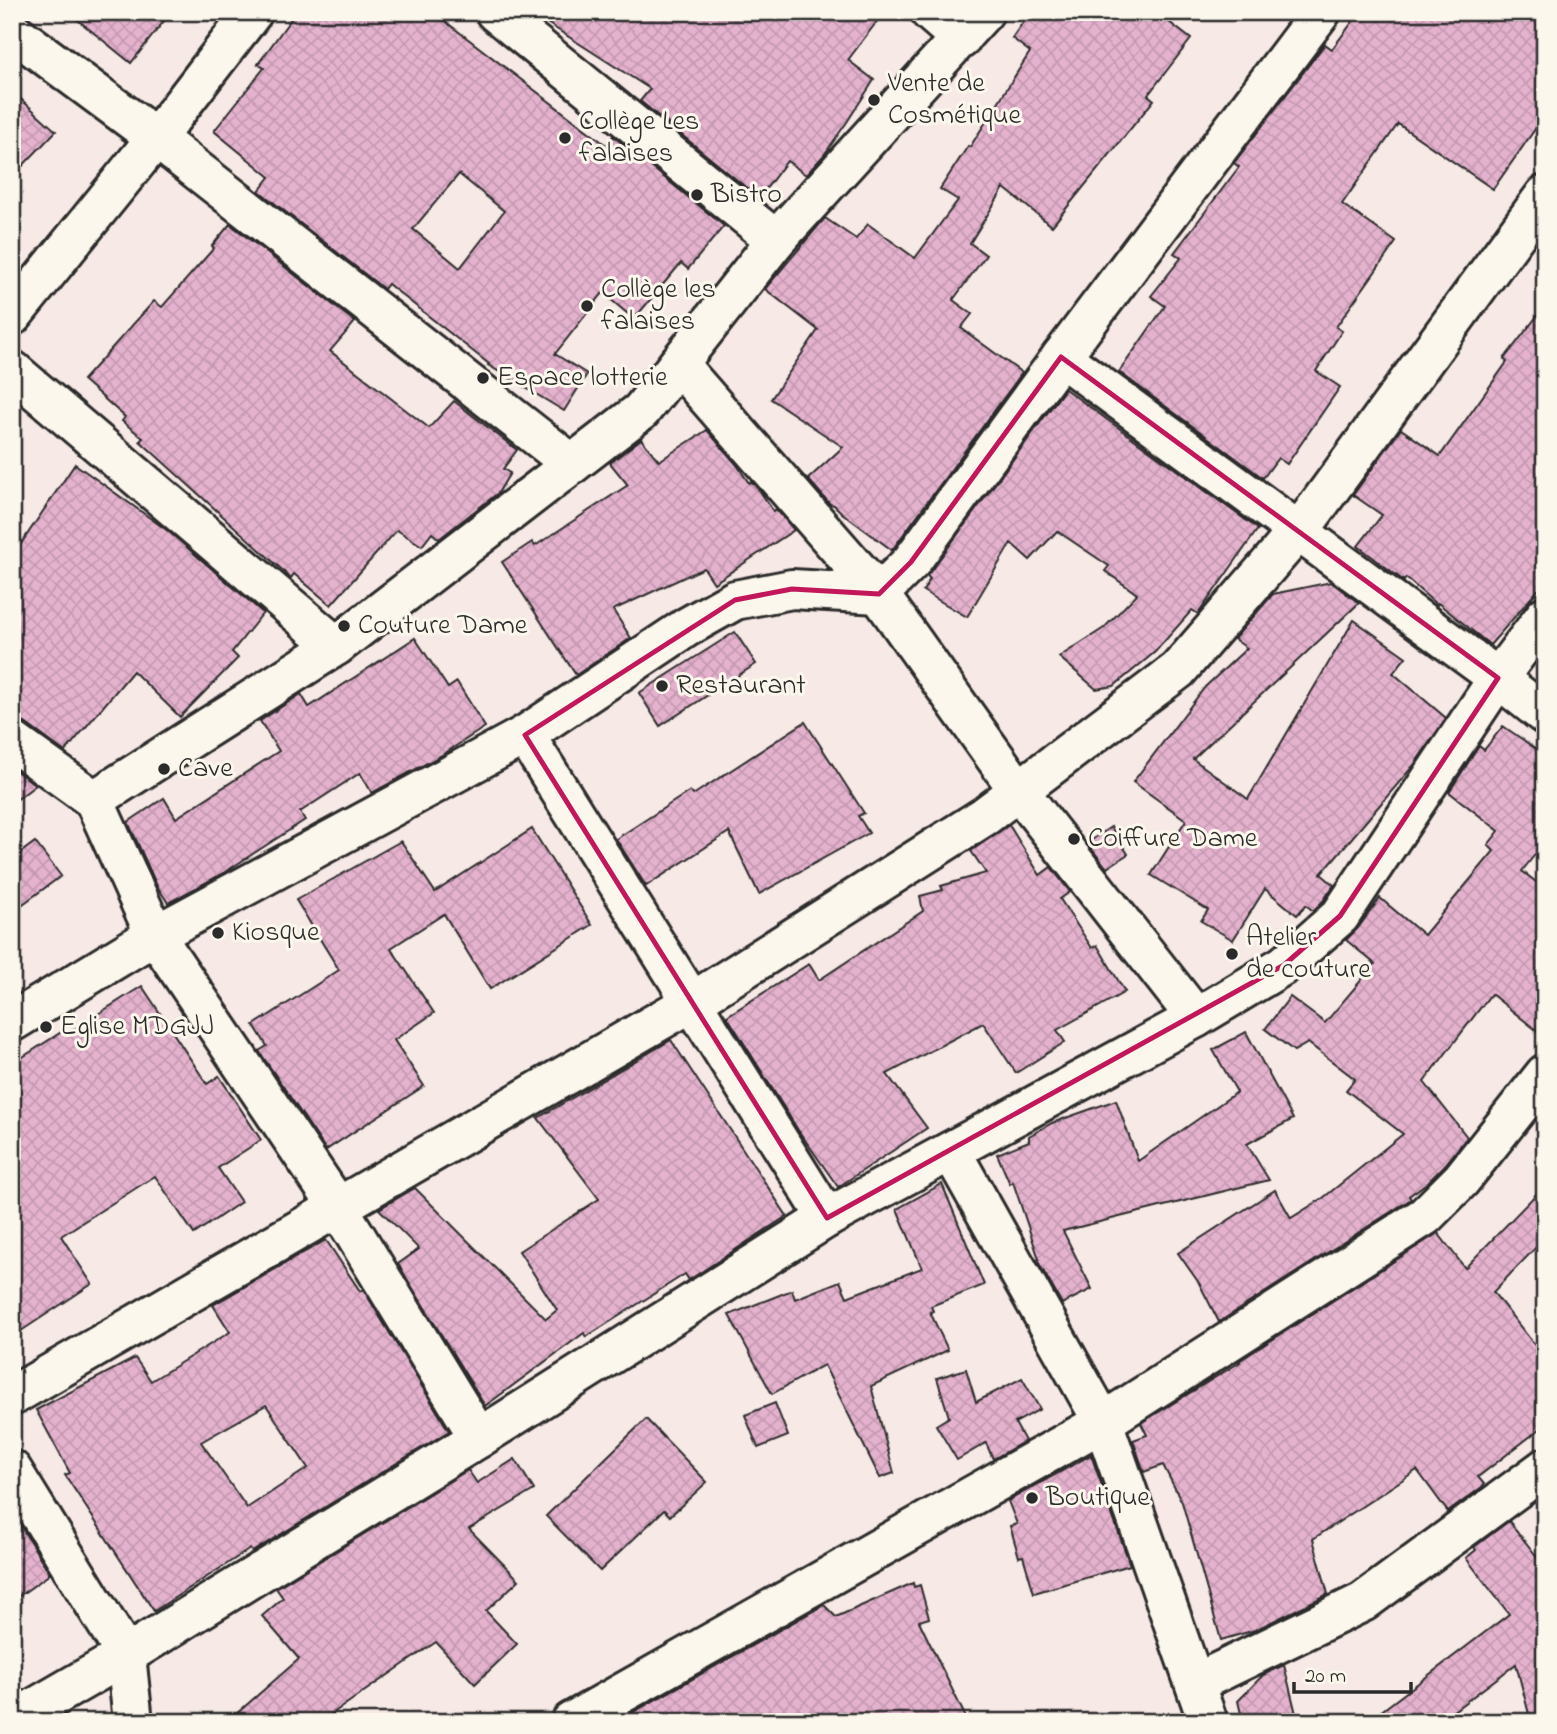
<svg xmlns="http://www.w3.org/2000/svg" width="1557" height="1734" font-family="'Indie Flower',sans-serif">
<style>
.building{fill:url(#building-cross-hatch);stroke:#2b2b2b;stroke-width:2;fill-rule:evenodd}
.lines{fill:none;stroke-linecap:round;stroke-linejoin:round}
.street-casing{stroke:#2b2b2b;stroke-width:44}
.street{stroke:#fbf7ec;stroke-width:38}
.marked{fill:none;stroke:#c2185b;stroke-width:5;stroke-linejoin:round}
.poi-dot{fill:#2b2b2b;stroke:#fbf7ec;stroke-width:2.5}
.labels{text-anchor:middle;dominant-baseline:central;stroke-width:6;stroke-linejoin:round;paint-order:stroke}
.poi-label{font-size:28px;fill:#2b2b2b;stroke:#fbf7ec;text-anchor:start}
</style>
<defs>
<pattern id="building-cross-hatch" width="8" height="8" patternUnits="userSpaceOnUse" patternTransform="scale(1.75)"><rect width="8" height="8" fill="#e5b2ce"/><path d="M0 0l8 8M0 8l8-8" fill="none" stroke="#c599b1"/></pattern>
</defs>
<rect width="100%" height="100%" fill="#f7e9e6"/>
<filter id="ink" filterUnits="userSpaceOnUse"><feTurbulence type="fractalNoise" baseFrequency=".0143" numOctaves="2"/><feDisplacementMap in="SourceGraphic" scale="14" xChannelSelector="R" yChannelSelector="G"/><feConvolveMatrix kernelMatrix="1 2 1 2 8 2 1 2 1" color-interpolation-filters="sRGB"/></filter>
<g filter="url(#ink)">
<g class="building">
<polygon points="68,12 171,12 131,63"/>
<path d="M296,12H433L606,145L613,136L724,226L688,269L681,263L634,319L603,293L555,354L587,374L564,411L488,365L489,364L388,284L384,289L259,191L270,177L214,131L264,68L258,64ZM459,174L504,211L460,268L413,229Z"/>
<polygon points="530,12 884,12 848,60 874,80 847,122 824,155 806,175 787,161 759,198 640,101 650,89"/>
<polygon points="1030,12 1156,12 1191,39 1148,95 1154,100 1052,226 1004,188 970,243 986,255 953,300 972,314 961,328 1022,373 892,550 842,513 834,505 830,504 808,479 843,447 771,399 818,330 765,289 825,218 856,239 868,224 915,258 958,200 940,189 968,146 970,147 1030,52 1012,38"/>
<polygon points="1360,12 1532,12 1545,21 1545,115 1493,189 1398,124 1342,204 1396,242 1336,327 1342,331 1316,371 1340,387 1287,464 1278,458 1263,478 1119,372 1165,306 1151,296 1181,258 1174,253 1239,167 1234,163 1325,44 1332,49"/>
<polygon points="12,91 56,131 12,177"/>
<polygon points="230,224 355,322 330,351 429,428 454,401 517,450 503,469 510,473 498,493 439,539 432,533 422,546 397,530 331,605 294,574 291,578 140,441 143,438 122,421 125,417 83,380 154,301 162,307 214,248 212,246"/>
<polygon points="1545,306 1545,582 1490,645 1438,603 1437,605 1406,578 1404,581 1358,546 1382,515 1353,495 1401,429 1440,456 1507,362 1504,359"/>
<polygon points="1065,389 1258,529 1198,614 1192,610 1155,652 1114,686 1096,689 1059,657 1104,628 1137,594 1105,571 1109,566 1057,531 1030,560 1011,543 967,617 923,591 930,579 927,576"/>
<polygon points="707,430 737,465 749,483 751,481 760,491 773,511 776,509 794,530 714,583 704,568 613,610 631,638 576,675 502,562 532,542 535,546 628,485 610,463 641,439 659,461"/>
<polygon points="75,464 168,531 263,613 232,652 238,658 180,717 133,671 65,752 25,723 12,719 12,557"/>
<polygon points="1331,582 1359,603 1193,759 1248,799 1354,620 1406,657 1393,673 1446,718 1414,765 1321,874 1334,885 1323,901 1313,911 1306,905 1297,915 1265,889 1233,940 1201,921 1208,910 1151,875 1186,820 1133,782 1205,687 1247,648 1234,639 1273,594"/>
<polygon points="735,632 756,664 660,726 639,693"/>
<polygon points="415,638 448,688 457,682 485,727 442,755 372,793 360,773 300,812 305,820 222,874 168,903 157,886 128,822 164,798 176,818 279,751 260,721 301,694 309,707"/>
<polygon points="805,722 864,813 858,816 869,833 759,894 729,832 646,886 616,839 690,791 693,795"/>
<polygon points="1503,726 1545,755 1545,842 1522,871 1545,889 1545,1037 1491,994 1424,1082 1467,1137 1445,1165 1428,1182 1409,1196 1411,1199 1219,1322 1199,1283 1178,1253 1275,1190 1291,1218 1323,1198 1403,1134 1346,1090 1355,1079 1308,1043 1294,1051 1265,1029 1290,997 1325,1023 1375,964 1346,940 1358,928 1380,898 1424,935 1494,851 1488,845 1499,831 1449,792 1479,746 1484,750"/>
<polygon points="12,768 36,785 12,803"/>
<polygon points="1009,825 1040,875 1051,867 1070,892 1060,899 1092,948 1097,945 1125,992 1057,1030 1065,1042 1016,1073 983,1023 887,1074 927,1128 838,1187 798,1130 727,1016 809,964 819,980 923,911 920,896 943,890 941,886 986,873 971,851"/>
<polygon points="1111,827 1128,854 1107,868 1087,843"/>
<polygon points="532,829 592,925 490,989 444,914 391,948 434,1013 394,1040 424,1086 326,1150 259,1051 267,1046 254,1025 339,970 296,900 401,841 435,892"/>
<polygon points="35,842 61,876 12,912 12,859"/>
<polygon points="142,986 207,1084 219,1076 261,1140 218,1168 241,1202 194,1234 155,1176 61,1236 92,1284 12,1337 12,1064 63,1031 65,1035"/>
<polygon points="1246,1032 1293,1119 1247,1144 1269,1180 1063,1231 1092,1289 1062,1304 1037,1260 1039,1259 1013,1182 1010,1184 997,1154 1029,1141 1029,1136 1052,1123 1116,1100 1138,1161 1237,1092 1213,1050"/>
<polygon points="671,1040 787,1216 689,1280 685,1274 586,1337 584,1333 485,1406 398,1264 419,1249 379,1209 415,1188 546,1319 557,1310 519,1251 599,1199 538,1118"/>
<polygon points="942,1184 984,1285 931,1306 933,1311 930,1312 948,1350 871,1386 894,1473 880,1478 824,1365 772,1394 729,1315 792,1290 795,1299 840,1281 847,1297 922,1268 897,1209"/>
<polygon points="1545,1185 1545,1238 1493,1292 1545,1358 1545,1425 1478,1477 1484,1484 1482,1487 1448,1512 1417,1470 1313,1539 1328,1594 1255,1630 1221,1640 1182,1502 1163,1465 1144,1472 1133,1440 1147,1435 1141,1423 1240,1362 1239,1361 1438,1233 1465,1268"/>
<path d="M326,1240L360,1291L363,1289L449,1431L252,1552L250,1549L154,1611L65,1475L70,1473L36,1410L135,1358L151,1381L230,1332L213,1305ZM266,1405L308,1468L247,1508L201,1442Z"/>
<polygon points="966,1369 976,1402 1022,1378 1040,1409 1015,1423 1025,1441 993,1459 986,1443 957,1460 936,1425 949,1417 937,1378"/>
<polygon points="775,1403 788,1436 758,1448 745,1415"/>
<polygon points="646,1419 707,1482 670,1516 664,1510 600,1571 546,1516"/>
<polygon points="1091,1455 1130,1565 1034,1593 1023,1556 1019,1557 1010,1526 1017,1524 1008,1501"/>
<polygon points="515,1459 534,1490 469,1529 519,1580 486,1611 517,1644 475,1684 436,1642 320,1722 227,1722 299,1659 262,1616 283,1598 276,1588 468,1470 477,1483"/>
<polygon points="12,1512 50,1574 12,1601"/>
<polygon points="1509,1521 1545,1567 1545,1722 1531,1722 1516,1664 1439,1722 1367,1722 1509,1614 1466,1558 1476,1550 1474,1547"/>
<polygon points="913,1583 914,1587 920,1585 929,1618 919,1621 968,1722 616,1722 824,1605 836,1617"/>
<polygon points="1284,1665 1298,1722 1243,1722 1238,1701 1263,1675"/>
</g>
<g class="lines">
<g class="street-casing">
<g id="street">
<polyline points="495,12 776,240"/>
<polyline points="930,12 961,39"/>
<polyline points="12,31 156,138 572,464"/>
<polyline points="12,316 156,138 253,12"/>
<polyline points="1061,357 1498,678 1545,715"/>
<polyline points="678,364 879,594 1019,791 1196,1018"/>
<polyline points="12,370 336,646"/>
<polyline points="525,735 827,1218"/>
<polyline points="12,741 94,800 155,935 338,1207 479,1438"/>
<polyline points="94,800 336,646 641,411 776,240 984,12"/>
<polyline points="12,1022 155,935 525,735 687,627 735,600 792,589 879,594 911,562 1061,357 1321,12"/>
<polyline points="951,1151 1103,1422 1208,1722"/>
<polyline points="12,1396 692,1002 985,816 1178,670 1306,522 1545,195"/>
<polyline points="12,1470 126,1655 133,1722"/>
<polyline points="1196,1683 1363,1602 1545,1468"/>
<polyline points="12,1721 126,1655 479,1438 827,1218 1196,1018 1284,965 1340,916 1498,678 1545,616"/>
<polyline points="571,1722 1103,1422 1425,1216 1461,1180 1545,1074"/>
</g>
</g>
<use href="#street" class="street"/>
</g>
</g>
<path class="marked" d="M1061,357L1498,678L1340,916L1284,965L827,1218L525,735L735,600L792,589L879,594L911,562Z"/>
<g class="poi-dot">
<circle cx="874" cy="100" r="7"/>
<circle cx="565" cy="138" r="7"/>
<circle cx="697" cy="195" r="7"/>
<circle cx="587" cy="306" r="7"/>
<circle cx="483" cy="378" r="7"/>
<circle cx="344" cy="626" r="7"/>
<circle cx="662" cy="686" r="7"/>
<circle cx="164" cy="769" r="7"/>
<circle cx="1074" cy="839" r="7"/>
<circle cx="218" cy="933" r="7"/>
<circle cx="1232" cy="954" r="7"/>
<circle cx="46" cy="1027" r="7"/>
<circle cx="1032" cy="1498" r="7"/>
</g>
<g class="labels">
<g class="poi-label">
<text x="888" y="84">Vente de<tspan x="888" dy="32">Cosmétique</tspan></text>
<text x="579" y="122">Collège Les<tspan x="579" dy="32">falaises</tspan></text>
<text x="711" y="195">Bistro</text>
<text x="601" y="290">Collège les<tspan x="601" dy="32">falaises</tspan></text>
<text x="497" y="378">Espace lotterie</text>
<text x="358" y="626">Couture Dame</text>
<text x="676" y="686">Restaurant</text>
<text x="178" y="769">Cave</text>
<text x="1088" y="839">Coiffure Dame</text>
<text x="232" y="933">Kiosque</text>
<text x="1246" y="938">Atelier<tspan x="1246" dy="32">de couture</tspan></text>
<text x="60" y="1027">Eglise MDGJJ</text>
<text x="1046" y="1498">Boutique</text>
</g>
</g>
<rect width="1557" height="1734" fill="none" stroke="#fbf7ec" stroke-width="42"/>
<rect x="21" y="21" width="1515" height="1692" fill="none" stroke="#2b2b2b" stroke-width="2.5" filter="url(#ink)"/>
<path d="M1294 1682v10h117v-10" fill="none" stroke="#2b2b2b" stroke-width="3.5"/>
<text x="1305" y="1682" font-size="21" fill="#2b2b2b" stroke="#fbf7ec" stroke-width="5" paint-order="stroke">20 m</text>
</svg>
